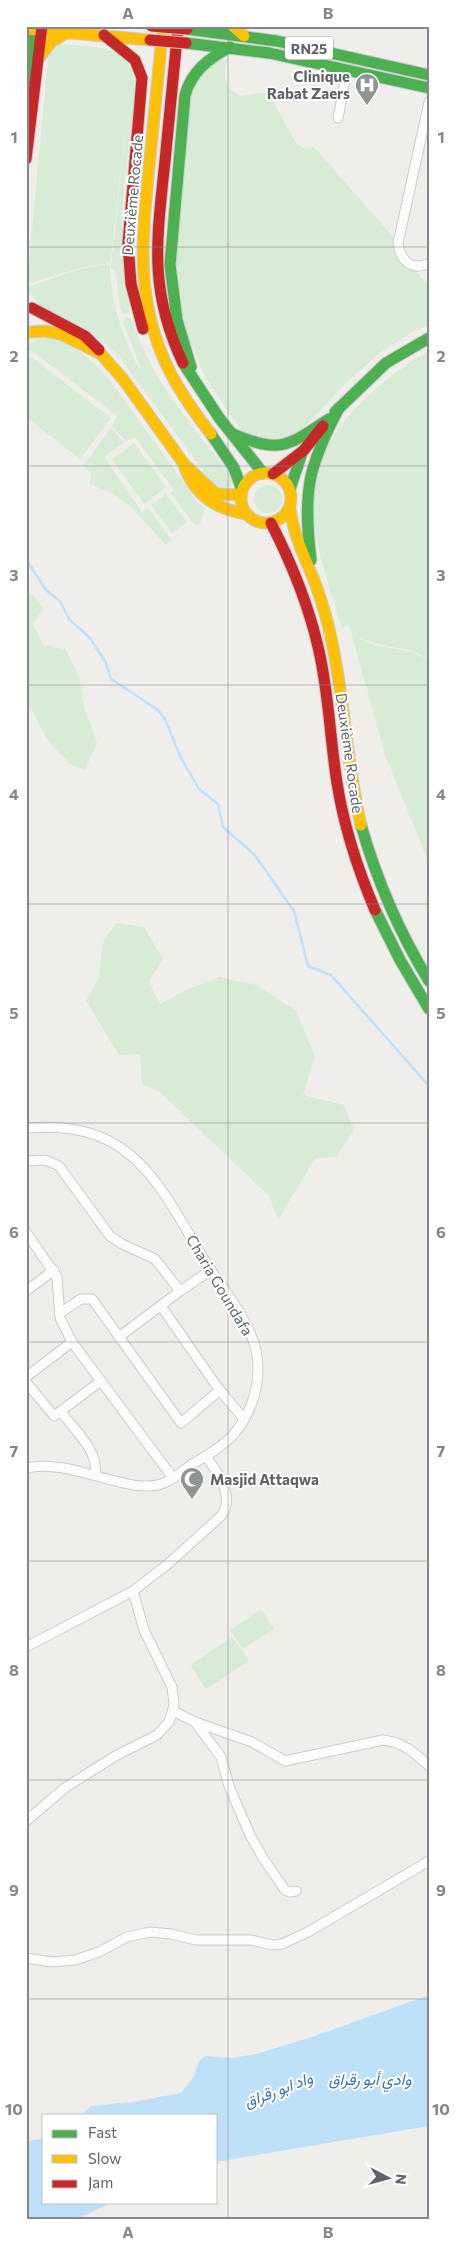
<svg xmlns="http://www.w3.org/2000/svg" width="455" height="2246" font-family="Commissioner,Vazirmatn,sans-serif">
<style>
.green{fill:#d8ebd6}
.water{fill:#bfe0f9}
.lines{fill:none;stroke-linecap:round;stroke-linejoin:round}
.stream{stroke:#bfe0f9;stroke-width:2.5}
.street-casing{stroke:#cbcccc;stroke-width:11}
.fast-casing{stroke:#cacacb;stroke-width:13}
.slow-casing{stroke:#cacacb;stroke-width:13}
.jam-casing{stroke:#cacacb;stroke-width:13}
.street{stroke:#fdfcfc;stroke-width:9}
.fast{stroke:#4caf50;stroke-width:11}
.slow{stroke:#ffc107;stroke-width:11}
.jam{stroke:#c62828;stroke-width:11}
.jam-bridge-casing{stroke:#d7ceb8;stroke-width:13;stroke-linecap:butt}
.jam-bridge{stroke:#c62828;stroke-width:11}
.grid{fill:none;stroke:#84888a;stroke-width:1;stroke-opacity:0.55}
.labels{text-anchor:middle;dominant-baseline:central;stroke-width:4;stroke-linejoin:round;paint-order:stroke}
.shield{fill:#fff;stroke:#8f9295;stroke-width:1}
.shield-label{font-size:14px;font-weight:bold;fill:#5f6368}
.poi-label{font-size:15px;font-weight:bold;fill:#5f6368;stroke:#fff;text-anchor:end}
.street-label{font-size:15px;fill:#5f6368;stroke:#fff}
.water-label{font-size:16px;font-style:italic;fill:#4174aa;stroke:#fff}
.neatline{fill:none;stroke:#84888a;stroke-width:2}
.grid-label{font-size:16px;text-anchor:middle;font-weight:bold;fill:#84888a}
</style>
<rect width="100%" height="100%" fill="#efeeea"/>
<g class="green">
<path d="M61,44C96,47 131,44 136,87C128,160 112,238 130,310L127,314L123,313L120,308L115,269H111V266L127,116L110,263L83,267L27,284L48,59L50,50Z"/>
<path d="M228,58C223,75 222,87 241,96L262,93L270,96L296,143L303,148L314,147L393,237V249L398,260L406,269L418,273L429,288V325L412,332L380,353L349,380L300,432L276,442L246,436L228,412L203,373L184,325L176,258L192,89L206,68Z"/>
<path d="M110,264C109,297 124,340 139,369L141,368L123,322L126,317L131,318C153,382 187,420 228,472L232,482L230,487L220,488L214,485L118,355L88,330L42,308L27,287L83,268Z"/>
<path d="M45,338C72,339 96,364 112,383L198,503L205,509L199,526L193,523L171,493L174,490L135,437L126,441L112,426L117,416L31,350L26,353V345L37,339Z"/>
<path d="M429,351V659L413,651L378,644L361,638L360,639L377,646L412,652L429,660V863L385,755L349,624L342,628C315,539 286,476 362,402C383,382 404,365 429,351Z"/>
<polygon points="30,356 111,418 80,459 26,417 26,362"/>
<polygon points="111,428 124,443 105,456 105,459 142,512 148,508 171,539 166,545 132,508 113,494 90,484 91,472 83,466"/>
<polygon points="134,443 166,487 144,504 112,459"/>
<circle cx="268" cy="499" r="14"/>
<polygon points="166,494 187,522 172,533 151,505"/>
<polygon points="26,594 32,594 43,609 33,624 44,646 65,649 78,673 85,710 97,742 85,770 70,764 47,739 26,700"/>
<polygon points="116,923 144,927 163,959 149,982 160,1004 184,991 220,977 256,985 296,1011 315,1056 303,1095 344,1105 354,1130 336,1157 315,1158 278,1220 269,1196 160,1092 142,1084 140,1054 119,1055 86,1001 99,978 103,941"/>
<polygon points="261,1609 274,1629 243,1649 230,1630"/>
<polygon points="232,1637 249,1661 206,1689 190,1665"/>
</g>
<g class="water">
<polygon points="429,1995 429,2126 216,2162 216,2115 81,2115 91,2106 133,2102 181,2093 193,2078 199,2061 205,2056 232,2058 256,2054 312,2037"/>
<polygon points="44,2138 44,2202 114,2202 74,2220 26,2220 26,2142"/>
</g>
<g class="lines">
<polyline class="stream" points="26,559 46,590 60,601 69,619 90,638 106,663 111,679 158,710 165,719 180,756 199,789 218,804 223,827 254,854 294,911 308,966 331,975 429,1086"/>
<g class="street-casing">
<g id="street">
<path d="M429,102L398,243C400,260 412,272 429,263"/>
<polyline points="338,118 347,70"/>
<path d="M26,1128C132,1119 157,1181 205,1261C220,1285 240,1308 251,1335C265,1367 257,1407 234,1434C222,1447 206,1456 191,1465C183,1471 175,1478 166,1482C132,1499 73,1457 26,1468"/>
<polyline points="26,1161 46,1160 59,1166 110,1236 122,1244 155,1259 180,1291"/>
<polyline points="26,1232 57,1277 60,1318 72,1342 173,1478"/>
<polyline points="26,1291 54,1270"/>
<polyline points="161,1306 218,1388 244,1419"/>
<polyline points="60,1313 81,1299 92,1299 181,1423 220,1390"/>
<polyline points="119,1337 180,1291 211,1270"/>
<polyline points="26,1377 72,1342"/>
<polyline points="26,1382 54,1416 101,1381"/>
<path d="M61,1412C74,1429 99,1451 95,1474"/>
<path d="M26,1647L133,1591L168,1564L221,1516C236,1497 217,1472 206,1456"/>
<path d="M173,1711L195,1722L252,1742L285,1761L383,1740C403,1742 415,1753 429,1766"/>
<polyline points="195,1722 221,1757 229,1786 250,1835 263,1858 285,1890 290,1892 296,1891"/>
<polyline points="26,1821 66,1787 117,1755 157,1735 169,1722 174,1705 172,1687 144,1630 133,1591"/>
<polyline points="26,1958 52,1962 75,1960 99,1952 127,1937 150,1932 171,1934 196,1940 251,1940 272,1945 282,1944 308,1932 429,1861"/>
</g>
</g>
<g class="fast-casing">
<g id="fast">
<polyline points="187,29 277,41 429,75"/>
<polyline points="186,43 269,53 429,88"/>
<polyline points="30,79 32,26"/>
<polyline points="183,363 220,419 263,473"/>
<path d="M191,367L177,320L170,265L185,95C192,71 208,59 230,47"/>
<polyline points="335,412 386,363 429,338"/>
<polyline points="211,434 234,468 242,490"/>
<path d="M233,434C281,454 288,446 329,419"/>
<polyline points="290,489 302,453"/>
<path d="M311,560C303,493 307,468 339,408"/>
<path d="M361,825C377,881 399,932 429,981"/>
<polyline points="375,910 400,960 429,1009"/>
</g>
</g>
<g class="slow-casing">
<g id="slow">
<path d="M163,26C159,70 154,114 150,158C144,218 136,277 155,335C166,372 187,403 211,434"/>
<polyline points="233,26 244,36"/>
<polyline points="26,29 150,40"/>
<polyline points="39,58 51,42 68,32"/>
<polyline points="30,332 45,331 61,334 101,354 123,379 184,464 216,494 241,495"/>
<path d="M185,468C196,496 218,510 247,514"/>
<circle cx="266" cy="498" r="25"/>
<path d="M290,508C293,533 304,556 314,580C321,599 327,618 331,638C345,700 346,763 361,825"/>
</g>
</g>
<g class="jam-casing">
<g id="jam">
<path d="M178,28C174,72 169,117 165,161C157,239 148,289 183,363"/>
<polyline points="104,35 135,60 142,78 128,244 131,284 143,329"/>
<polyline points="26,159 42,26"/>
<polyline points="32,308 85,336 99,350"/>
<polyline points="273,474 304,450 323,426"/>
<path d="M271,523C292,564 309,606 319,651C329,695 330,739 337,783C344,827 358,870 375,910"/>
</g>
</g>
<use href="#street" class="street"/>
<use href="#fast" class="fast"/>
<use href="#slow" class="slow"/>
<use href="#jam" class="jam"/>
<g class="jam-bridge-casing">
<g id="jam-bridge">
<polyline points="151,26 187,29"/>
<polyline points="150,40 186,43"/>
</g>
</g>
<use href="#jam-bridge" class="jam-bridge"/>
</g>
<path class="grid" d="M228,26V2220M26,247H429M26,466H429M26,685H429M26,904H429M26,1123H429M26,1342H429M26,1561H429M26,1780H429M26,1999H429"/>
<defs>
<g id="hospital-pin" transform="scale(1.25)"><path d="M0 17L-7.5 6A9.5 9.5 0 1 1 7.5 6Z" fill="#919496" stroke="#fff"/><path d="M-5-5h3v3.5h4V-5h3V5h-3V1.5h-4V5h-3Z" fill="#fff"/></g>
<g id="mosque-pin" transform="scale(1.25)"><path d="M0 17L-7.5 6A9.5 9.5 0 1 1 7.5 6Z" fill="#919496" stroke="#fff"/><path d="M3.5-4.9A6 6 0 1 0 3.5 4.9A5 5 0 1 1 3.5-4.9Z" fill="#fff"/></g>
</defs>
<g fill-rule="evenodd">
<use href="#hospital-pin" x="367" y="85"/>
<use href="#mosque-pin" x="192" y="1479"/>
</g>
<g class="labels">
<rect class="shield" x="285" y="36.5" width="48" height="23" rx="4"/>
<g class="shield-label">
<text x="309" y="48">RN25</text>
</g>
<g class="poi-label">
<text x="350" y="76">Clinique<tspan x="350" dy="17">Rabat Zaers</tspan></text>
<text x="210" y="1479" text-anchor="start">Masjid Attaqwa</text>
</g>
<g class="street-label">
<text transform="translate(132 195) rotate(-85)">Deuxième Rocade</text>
<text transform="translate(350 753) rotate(82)">Deuxième Rocade</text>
<text transform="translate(220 1285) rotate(59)">Charia Goundafa</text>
</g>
<g class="water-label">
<text x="370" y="2078">وادي أبو رقراق</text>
<text transform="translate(278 2089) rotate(-21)">واد ابو رقراق</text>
</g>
</g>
<rect width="455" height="2246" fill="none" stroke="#ffffff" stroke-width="55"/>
<rect x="42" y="2114" width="175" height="90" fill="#ffffff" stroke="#bfc1c3"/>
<rect x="52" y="2130" width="25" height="8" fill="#4caf50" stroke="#bfc1c3"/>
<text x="88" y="2138" font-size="15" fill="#5f6368">Fast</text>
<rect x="52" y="2155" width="25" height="8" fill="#ffc107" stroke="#bfc1c3"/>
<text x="88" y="2164" font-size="15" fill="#5f6368">Slow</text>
<rect x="52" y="2180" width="25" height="8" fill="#c62828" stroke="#bfc1c3"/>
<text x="88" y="2188" font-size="15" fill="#5f6368">Jam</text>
<g transform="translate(388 2178) rotate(96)" stroke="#ffffff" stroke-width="4" paint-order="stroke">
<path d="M0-4L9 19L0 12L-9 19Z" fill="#5f6368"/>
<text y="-8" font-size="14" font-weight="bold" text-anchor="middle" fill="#5f6368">N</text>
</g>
<rect x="28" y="28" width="400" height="2190" class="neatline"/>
<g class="grid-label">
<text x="128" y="19">A</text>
<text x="328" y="19">B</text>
<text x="14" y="143">1</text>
<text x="441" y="143">1</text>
<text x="14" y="362">2</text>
<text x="441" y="362">2</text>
<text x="14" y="581">3</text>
<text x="441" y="581">3</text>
<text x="14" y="800">4</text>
<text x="441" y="800">4</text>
<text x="14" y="1019">5</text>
<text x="441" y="1019">5</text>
<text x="14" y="1238">6</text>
<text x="441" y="1238">6</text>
<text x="14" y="1457">7</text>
<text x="441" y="1457">7</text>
<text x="14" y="1676">8</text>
<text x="441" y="1676">8</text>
<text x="14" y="1896">9</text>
<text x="441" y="1896">9</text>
<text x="14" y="2115">10</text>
<text x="441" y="2115">10</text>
<text x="128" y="2238">A</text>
<text x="328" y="2238">B</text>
</g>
</svg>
